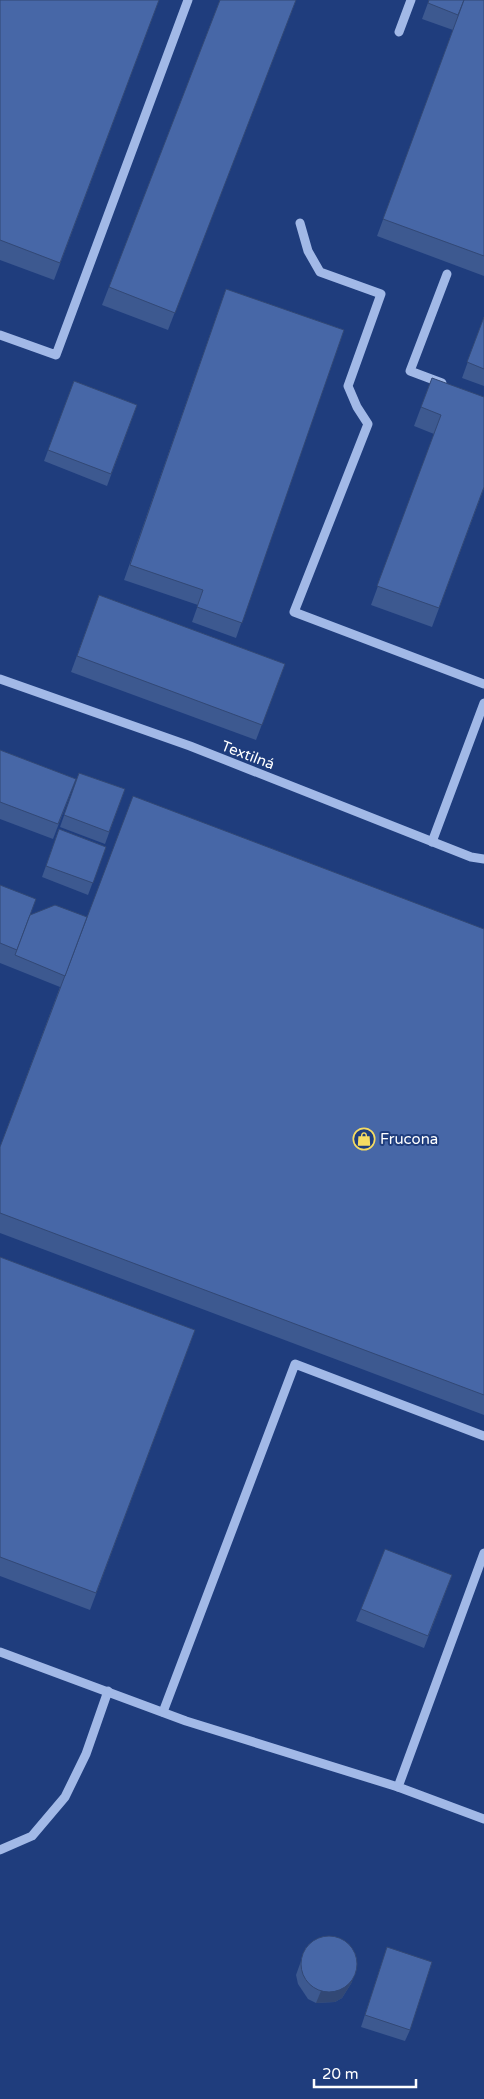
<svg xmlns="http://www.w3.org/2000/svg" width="484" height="2099" font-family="'Varela Round',sans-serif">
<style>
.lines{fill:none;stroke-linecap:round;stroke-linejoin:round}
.minor{stroke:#a2b9e7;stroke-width:9}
.wall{fill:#3d5990}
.shaded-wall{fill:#324875}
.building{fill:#4767a7;stroke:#324875}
.labels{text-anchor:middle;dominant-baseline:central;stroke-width:4;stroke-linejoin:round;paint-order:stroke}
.street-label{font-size:15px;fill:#fff;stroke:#1f3d7d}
.poi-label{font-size:15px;fill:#fff;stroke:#1f3d7d;text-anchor:start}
</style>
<rect width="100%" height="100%" fill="#1f3d7d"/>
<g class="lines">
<g class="minor">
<polyline points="399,32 411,0"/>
<polyline points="300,223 308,251 320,272 381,294 348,386 357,407 368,424 294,612 484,684"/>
<polyline points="0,335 56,355 188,0"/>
<polyline points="442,383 410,371 447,274"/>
<polyline points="0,679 190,746 471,857 484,859"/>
<polyline points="432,842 484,703"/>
<polyline points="484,1553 398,1787 484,1819"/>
<polyline points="0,1652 186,1721 398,1787"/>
<polyline points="163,1712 295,1364 484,1436"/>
<polyline points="0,1850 32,1836 65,1797 86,1754 108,1691"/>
</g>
</g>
<g class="wall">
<polygon points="0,0 159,0 54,280 0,260"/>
<polygon points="220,0 296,0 168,330 102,305"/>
<polygon points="429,0 484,0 484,276 377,236 453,30 422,19"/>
<polygon points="226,289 344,330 236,638 192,622 198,605 124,580"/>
<polygon points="484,317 484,386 462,378"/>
<polygon points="432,378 484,488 432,627 371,605 434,434 414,426"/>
<polygon points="74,381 137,405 107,486 44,461"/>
<polygon points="99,595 285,664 256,740 71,672"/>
<polygon points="0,750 76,779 53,839 0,819"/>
<polygon points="79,773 125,789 105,844 60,827"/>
<polygon points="59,829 106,847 88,895 42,877"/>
<polygon points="0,885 30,915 484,929 484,1415 0,1233 0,1147 60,987 0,963"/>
<polygon points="0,1257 195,1330 90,1610 0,1576"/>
<polygon points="452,1575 424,1648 356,1621 361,1609"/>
<polygon points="306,1947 352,1982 342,1998 335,2002 316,2003 308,1999 298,1984 296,1975"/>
<polygon points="387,1947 410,2030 405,2041 361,2027"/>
</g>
<polygon class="shaded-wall" points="356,1971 352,1982 342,1998 335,2002 316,2003 321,1991"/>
<g class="building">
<polygon points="0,0 159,0 60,263 0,240"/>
<polygon points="220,0 296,0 175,313 109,287"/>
<polygon points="429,0 464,0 458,15 428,3"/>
<polygon points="464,0 484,0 484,256 383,219"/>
<polygon points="226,289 344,330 242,623 197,607 203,590 130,565"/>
<polygon points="484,317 484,369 467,362"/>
<polygon points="432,378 484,397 484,487 439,608 377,586 441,415 421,407"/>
<polygon points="74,381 137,405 111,474 48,450"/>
<polygon points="99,595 285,664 262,725 77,656"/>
<polygon points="0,750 76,779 58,824 0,802"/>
<polygon points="79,773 125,789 109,832 64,815"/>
<polygon points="133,796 484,929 484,1395 0,1213 0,1147"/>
<polygon points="59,829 106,847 93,883 46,866"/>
<polygon points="0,885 36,899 17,950 0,943"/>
<polygon points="55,905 87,917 65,976 15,955 30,915"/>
<polygon points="0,1257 195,1330 96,1593 0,1557"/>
<polygon points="385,1549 452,1575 428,1636 361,1609"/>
<circle cx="329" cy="1964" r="28"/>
<polygon points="387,1947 432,1962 410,2030 365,2015"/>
</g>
<defs>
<g id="shop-ring" transform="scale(1.125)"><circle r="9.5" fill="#1f3d7d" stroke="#f6dc62" stroke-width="1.5"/><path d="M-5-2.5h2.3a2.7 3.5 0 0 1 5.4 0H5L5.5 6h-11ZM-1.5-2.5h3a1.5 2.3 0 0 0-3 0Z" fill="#f6dc62"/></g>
</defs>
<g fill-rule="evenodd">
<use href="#shop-ring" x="364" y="1139"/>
</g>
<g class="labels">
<g class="street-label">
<text transform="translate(248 755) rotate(21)">Textilná</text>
</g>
<g class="poi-label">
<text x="380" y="1139">Frucona</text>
</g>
</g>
<path d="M314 2079v8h102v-8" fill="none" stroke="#ffffff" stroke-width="2.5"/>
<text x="322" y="2079" font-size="15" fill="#ffffff" stroke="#1f3d7d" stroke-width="4" paint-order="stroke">20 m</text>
</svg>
